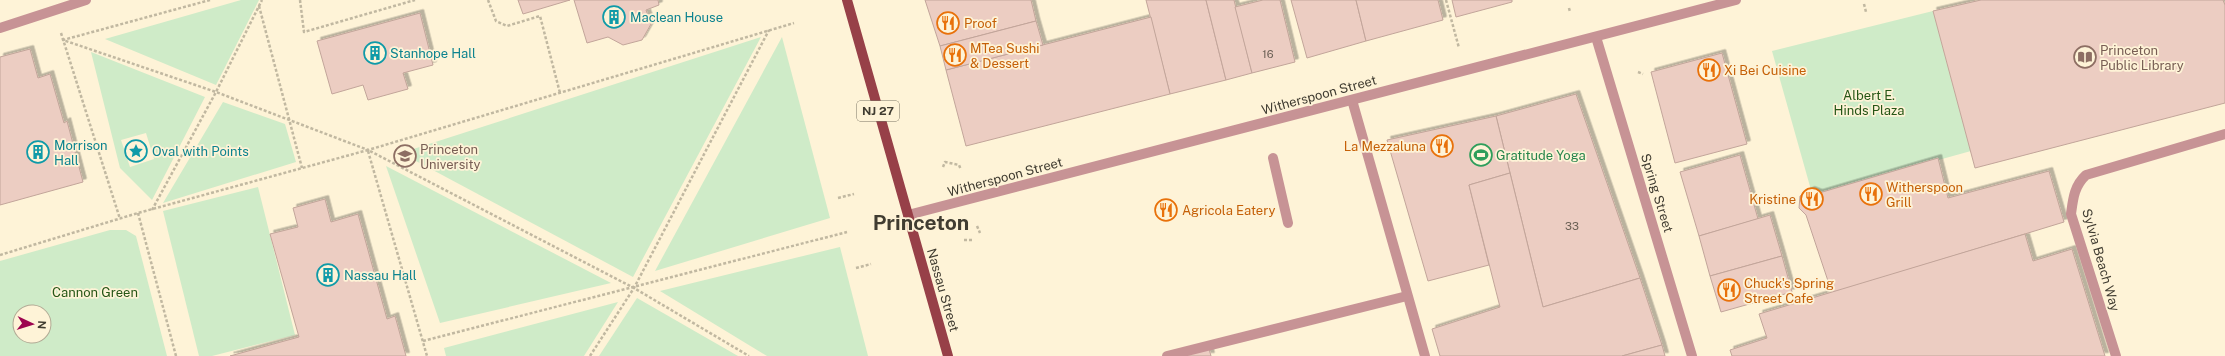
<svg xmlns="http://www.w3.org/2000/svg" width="2225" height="356" font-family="'Public Sans',sans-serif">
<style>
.green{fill:#cfebc8;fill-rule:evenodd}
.building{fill:#eccdc2;stroke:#c2a59a;filter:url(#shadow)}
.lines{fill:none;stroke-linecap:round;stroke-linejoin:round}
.path{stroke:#c1b8a1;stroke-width:2.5;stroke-dasharray:3 2;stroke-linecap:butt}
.minor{stroke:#c79395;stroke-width:10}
.major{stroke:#974048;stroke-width:10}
.labels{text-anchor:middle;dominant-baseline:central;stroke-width:3.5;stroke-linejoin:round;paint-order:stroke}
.number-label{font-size:11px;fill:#6b6055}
.shield{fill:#fef3d7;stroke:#797363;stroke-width:1}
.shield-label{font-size:12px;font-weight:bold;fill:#403c31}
.culture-label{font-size:13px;fill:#0d838f;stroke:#fef3d7;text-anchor:start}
.food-label{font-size:13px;fill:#c56008;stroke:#fef3d7;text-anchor:start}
.education-label{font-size:13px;fill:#785e54;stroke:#fef3d7;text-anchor:start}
.street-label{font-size:13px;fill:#403c31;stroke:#fef3d7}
.park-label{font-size:13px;fill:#265616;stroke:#fef3d7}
.leisure-label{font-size:13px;fill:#27864d;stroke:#fef3d7;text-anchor:start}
.town-label{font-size:21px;font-weight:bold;fill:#403c31;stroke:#fef3d7}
</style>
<defs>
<filter id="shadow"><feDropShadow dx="3.5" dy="-3.5" stdDeviation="0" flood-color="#0004"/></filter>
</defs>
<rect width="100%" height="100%" fill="#fef3d7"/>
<g class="green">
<polygon points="241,0 259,0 216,85 105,39"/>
<polygon points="1933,11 1971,151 1819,193 1811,190 1772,51"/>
<polygon points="761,37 633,277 401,153"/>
<polygon points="782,37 830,218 655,271"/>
<path d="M91,52L205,97L152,200L120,168ZM146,133L154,159L130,167L121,140Z"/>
<polygon points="223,102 285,124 296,162 163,203"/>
<polygon points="386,166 611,283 440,323"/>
<polygon points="258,187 295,335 212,356 199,356 163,211"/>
<path d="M110,230H126L136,236L167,356H0V261ZM20,312H44V336H20Z"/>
<polygon points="840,247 868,356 767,356 660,291"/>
<polygon points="637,298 738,356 599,356"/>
<polygon points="618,302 584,356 446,356 444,348"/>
</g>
<g class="building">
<polygon points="518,0 570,0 523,14"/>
<polygon points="574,0 658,0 659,5 646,10 651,24 642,40 623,45 608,37 587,43"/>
<polygon points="925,0 1031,0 1036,21 940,46"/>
<polygon points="1146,0 1206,0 1226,80 1170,94"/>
<polygon points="1206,0 1234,0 1252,73 1226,80"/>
<polygon points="1263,0 1280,0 1295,62 1252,73 1235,7"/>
<polygon points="1291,0 1356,0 1366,41 1307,58"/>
<polygon points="1356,0 1438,0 1443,20 1366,41"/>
<polygon points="1452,0 1512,0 1512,2 1456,17"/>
<polygon points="1981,0 2223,0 2225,5 2225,103 1975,168 1933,11"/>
<polygon points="420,13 433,65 403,73 408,89 368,100 363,85 332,94 317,41"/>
<polygon points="1151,17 1170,94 966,146 946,70"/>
<polygon points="1036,21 1043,45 946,70 940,46"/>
<polygon points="30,49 38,78 50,74 64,123 67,121 83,182 0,205 0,57"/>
<polygon points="1722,53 1747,144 1675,163 1651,72"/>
<polygon points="1576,94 1640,278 1543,307 1496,116"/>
<polygon points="1496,116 1510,173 1469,185 1489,265 1428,281 1387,140"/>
<polygon points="1740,155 1758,219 1699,236 1680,172"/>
<polygon points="1938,158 1948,198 2049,171 2064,222 1832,293 1806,215 1799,208 1800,196 1811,190 1819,193"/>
<polygon points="1510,173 1543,307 1640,278 1662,345 1622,356 1440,356 1432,329 1500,307 1469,185"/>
<polygon points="325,199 331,222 358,214 387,319 395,316 406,356 230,356 299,337 270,234 298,227 293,208"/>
<polygon points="1770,215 1782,256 1710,276 1699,236"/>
<polygon points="2025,234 2033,261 2072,249 2105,356 1732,356 1730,350 1767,338 1759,314"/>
<polygon points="1782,256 1792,292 1721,312 1710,276"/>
<polygon points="1662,345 1665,356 1622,356"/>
<polygon points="1209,349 1211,356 1179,356"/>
</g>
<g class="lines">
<g class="path">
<polyline points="210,0 63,40 216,92 368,150 794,23"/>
<polyline points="300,0 304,32 415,0"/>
<polyline points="488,0 496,21 507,26 540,16 560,93"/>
<polyline points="1446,0 1459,48"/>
<polyline points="1864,4 1866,12"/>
<polyline points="259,6 302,168"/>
<polyline points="1569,8 1570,12"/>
<polyline points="61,33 120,219"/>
<polyline points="1638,72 1643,74"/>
<polyline points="368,151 427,356"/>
<polyline points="943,167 945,162 959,165 961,170"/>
<polyline points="838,198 854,194"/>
<polyline points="152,210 216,92 262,0"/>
<polyline points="138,213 176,356"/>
<polyline points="977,226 980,233"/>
<polyline points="964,240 973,240"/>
<polyline points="0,255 138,213 368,150 634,288 749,356"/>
<polyline points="856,268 871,264"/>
<polyline points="423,341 847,232"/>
<polyline points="590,356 634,288 769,30"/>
</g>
<g class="minor">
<polyline points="0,28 86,0"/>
<polyline points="1596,37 1692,356"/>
<polyline points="1352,100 1425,356"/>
<polyline points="1273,158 1288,223"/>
<polyline points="908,215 1736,0"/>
<polyline points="1167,356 1407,296"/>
<path d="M2116,356L2071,214C2073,199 2074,186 2086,175L2225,134"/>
</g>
<polyline class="major" points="847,0 948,356"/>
</g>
<defs>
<g id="building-ring" transform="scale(1.15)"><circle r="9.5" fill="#fef3d7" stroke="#0f9aa8" stroke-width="1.5"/><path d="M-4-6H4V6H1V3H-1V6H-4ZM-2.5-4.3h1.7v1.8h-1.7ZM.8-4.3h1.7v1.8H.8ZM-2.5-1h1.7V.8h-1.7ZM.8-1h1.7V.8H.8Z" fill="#0f9aa8"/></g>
<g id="restaurant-ring" transform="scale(1.15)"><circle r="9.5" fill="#fef3d7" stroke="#e8710a" stroke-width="1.5"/><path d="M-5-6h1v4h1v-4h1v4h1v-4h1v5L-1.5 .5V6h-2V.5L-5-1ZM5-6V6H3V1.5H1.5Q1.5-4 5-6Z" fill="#e8710a"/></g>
<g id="library-ring" transform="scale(1.15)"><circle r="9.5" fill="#fef3d7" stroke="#8d6e63" stroke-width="1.5"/><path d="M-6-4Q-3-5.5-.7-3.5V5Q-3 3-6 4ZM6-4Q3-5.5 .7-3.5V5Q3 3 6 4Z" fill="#8d6e63"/></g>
<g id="sight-ring" transform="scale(1.15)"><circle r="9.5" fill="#fef3d7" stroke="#0f9aa8" stroke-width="1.5"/><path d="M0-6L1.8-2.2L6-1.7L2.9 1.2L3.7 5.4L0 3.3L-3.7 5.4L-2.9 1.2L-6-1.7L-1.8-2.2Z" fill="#0f9aa8"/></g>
<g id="stadium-ring" transform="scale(1.15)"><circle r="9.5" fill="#fef3d7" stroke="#2e9e5b" stroke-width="1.5"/><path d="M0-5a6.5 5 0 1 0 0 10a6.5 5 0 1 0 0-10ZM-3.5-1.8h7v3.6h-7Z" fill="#2e9e5b"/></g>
<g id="university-ring" transform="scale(1.15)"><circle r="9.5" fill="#fef3d7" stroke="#8d6e63" stroke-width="1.5"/><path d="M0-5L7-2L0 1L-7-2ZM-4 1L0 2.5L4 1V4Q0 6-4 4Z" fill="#8d6e63"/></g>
</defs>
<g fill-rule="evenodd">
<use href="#building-ring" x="614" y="17"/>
<use href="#restaurant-ring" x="948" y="23"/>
<use href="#building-ring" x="375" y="53"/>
<use href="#restaurant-ring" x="955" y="55"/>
<use href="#library-ring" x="2085" y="57"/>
<use href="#restaurant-ring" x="1709" y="70"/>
<use href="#restaurant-ring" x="1442" y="146"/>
<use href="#sight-ring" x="136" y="151"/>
<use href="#building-ring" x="38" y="152"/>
<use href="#stadium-ring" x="1481" y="155"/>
<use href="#university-ring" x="405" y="156"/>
<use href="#restaurant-ring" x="1871" y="194"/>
<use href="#restaurant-ring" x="1812" y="199"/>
<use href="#restaurant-ring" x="1166" y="210"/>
<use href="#building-ring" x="328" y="275"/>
<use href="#restaurant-ring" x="1729" y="290"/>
</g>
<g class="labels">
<g class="number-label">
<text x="1268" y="54">16</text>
<text x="1572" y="226">33</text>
</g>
<rect class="shield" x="857" y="101" width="42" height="20" rx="3"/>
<g class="shield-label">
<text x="878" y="111">NJ 27</text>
</g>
<g class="culture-label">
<text x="630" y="17">Maclean House</text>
<text x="390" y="53">Stanhope Hall</text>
<text x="54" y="145">Morrison<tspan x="54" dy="15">Hall</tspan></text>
<text x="152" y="151">Oval with Points</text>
<text x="344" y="275">Nassau Hall</text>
</g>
<g class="food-label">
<text x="964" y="23">Proof</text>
<text x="970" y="48">MTea Sushi<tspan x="970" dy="15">&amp; Dessert</tspan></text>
<text x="1724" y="70">Xi Bei Cuisine</text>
<text x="1426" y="146" text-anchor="end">La Mezzaluna</text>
<text x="1886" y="187">Witherspoon<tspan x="1886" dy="15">Grill</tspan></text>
<text x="1796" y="199" text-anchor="end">Kristine</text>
<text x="1182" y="210">Agricola Eatery</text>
<text x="1744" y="283">Chuck's Spring<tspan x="1744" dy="15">Street Cafe</tspan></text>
</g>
<g class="education-label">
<text x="2100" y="50">Princeton<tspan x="2100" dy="15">Public Library</tspan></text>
<text x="420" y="149">Princeton<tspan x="420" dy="15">University</tspan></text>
</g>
<g class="street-label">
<text transform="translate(1319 95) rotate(-15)">Witherspoon Street</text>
<text transform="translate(1005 177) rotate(-15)">Witherspoon Street</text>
<text transform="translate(1657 193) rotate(73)">Spring Street</text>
<text transform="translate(2101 260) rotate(74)">Sylvia Beach Way</text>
<text transform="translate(943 290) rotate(74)">Nassau Street</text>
</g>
<g class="park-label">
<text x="1869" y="95">Albert E.<tspan x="1869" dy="15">Hinds Plaza</tspan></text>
<text x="95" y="292">Cannon Green</text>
</g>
<g class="leisure-label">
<text x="1496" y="155">Gratitude Yoga</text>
</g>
<g class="town-label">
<text x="921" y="222">Princeton</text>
</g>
</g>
<g transform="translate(32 324) rotate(94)"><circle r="19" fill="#fef3d7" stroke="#b2aa95"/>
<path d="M0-3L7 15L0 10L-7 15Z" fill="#9d054f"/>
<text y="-6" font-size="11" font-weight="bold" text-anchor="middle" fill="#403c31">N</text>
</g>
</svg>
